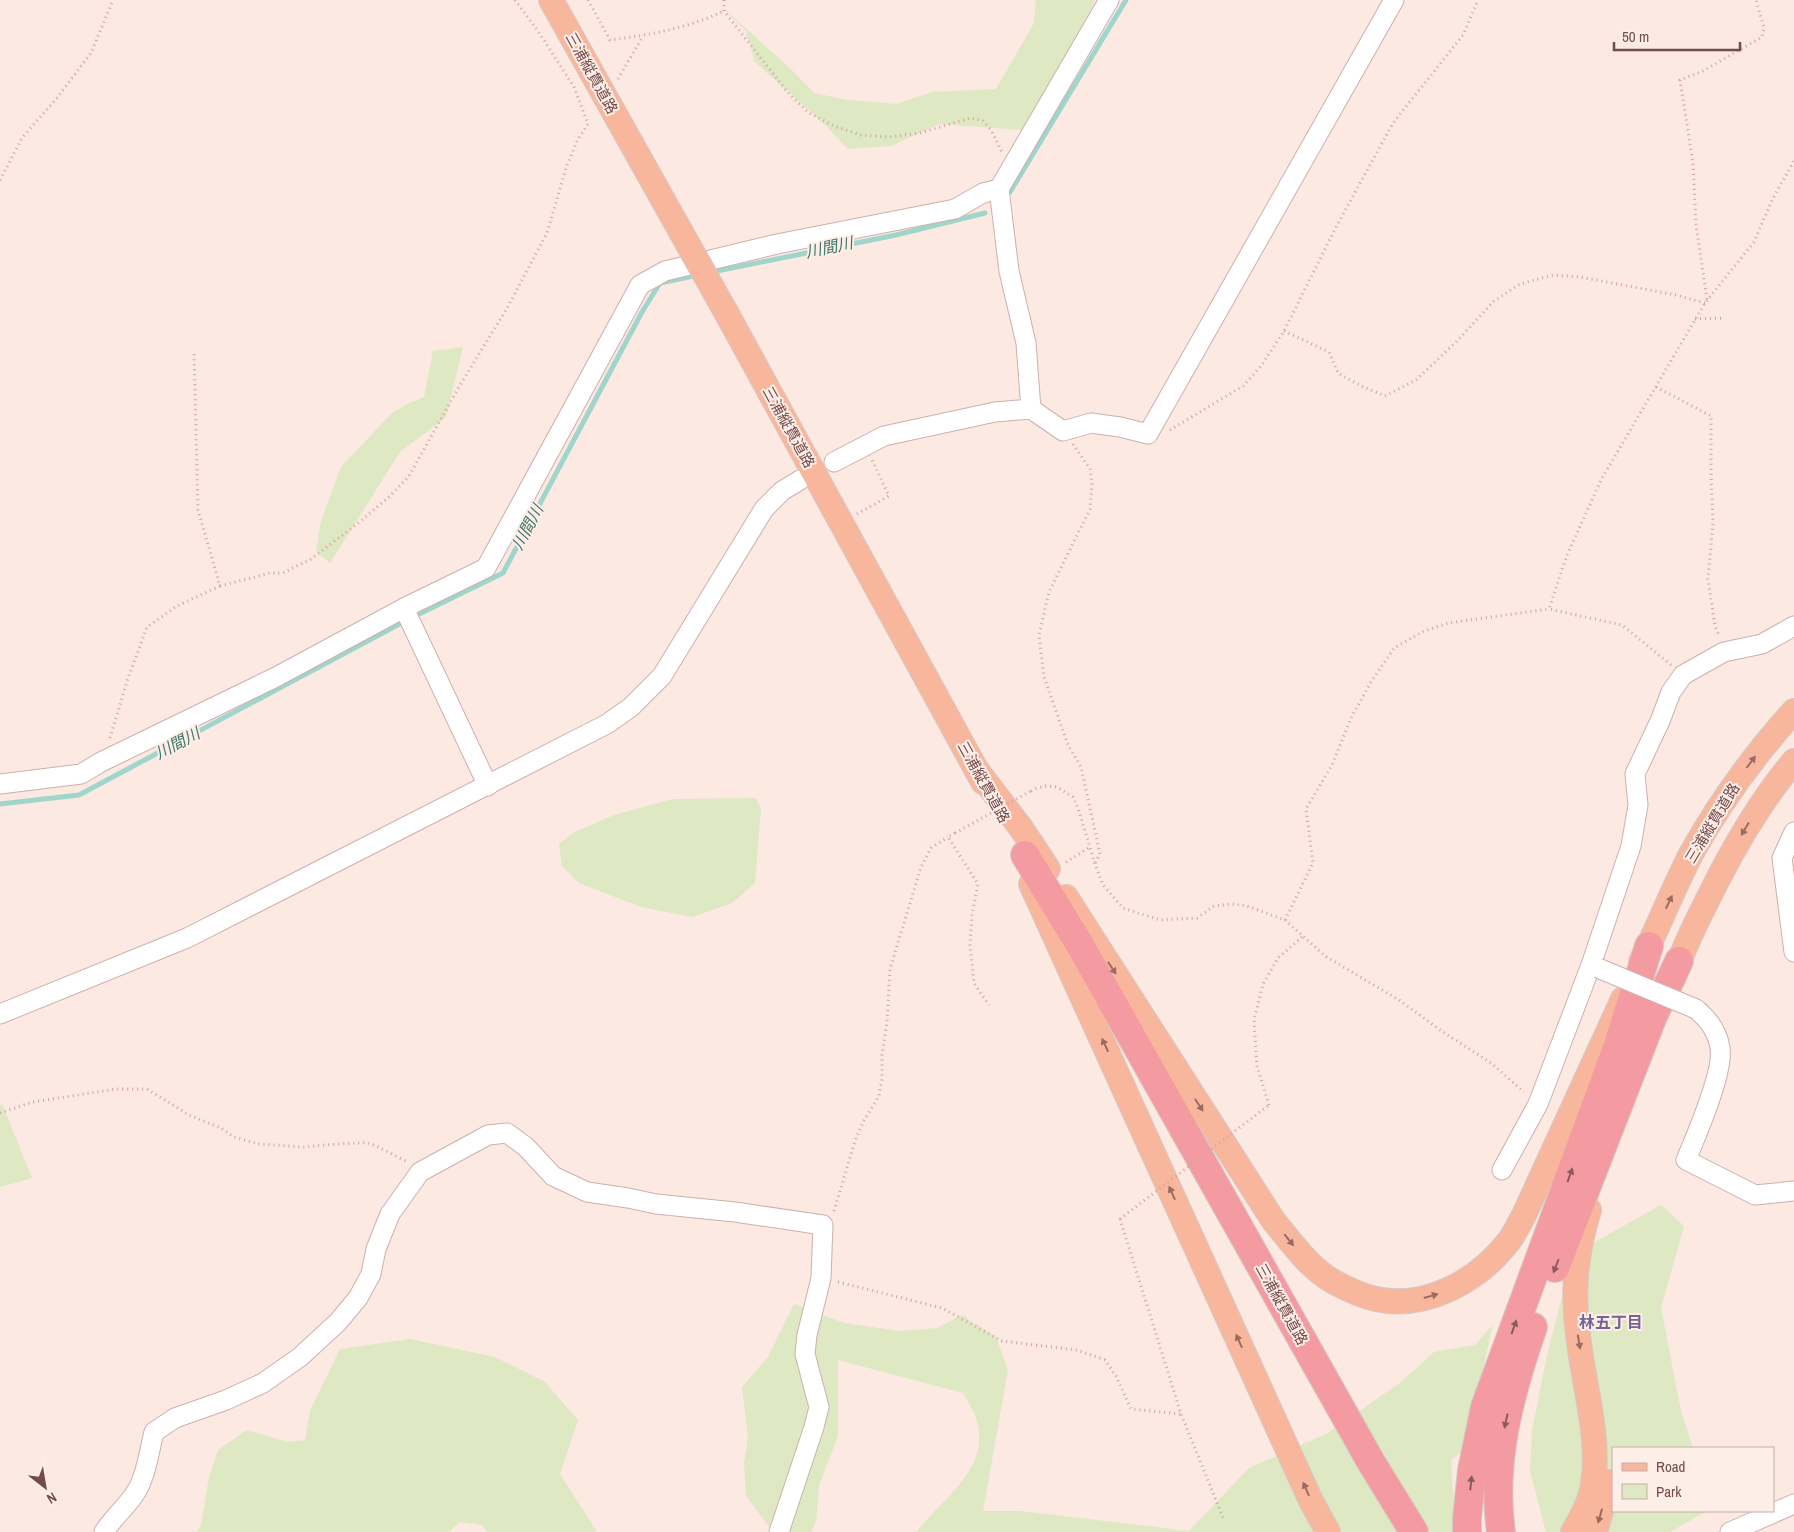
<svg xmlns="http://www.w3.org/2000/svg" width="1794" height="1532" font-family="'Archivo Narrow','Noto Sans JP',sans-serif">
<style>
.green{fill:#dee8c2}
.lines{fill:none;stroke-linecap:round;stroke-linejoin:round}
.stream{stroke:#9fd5cb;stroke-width:5}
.minor-casing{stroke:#ceb0ad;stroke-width:21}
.major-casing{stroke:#d5c9c9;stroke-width:26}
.highway-casing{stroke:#d5c9c9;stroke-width:30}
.path{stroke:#d4a19f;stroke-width:3;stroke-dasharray:1 4;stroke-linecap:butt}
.minor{stroke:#fff;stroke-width:19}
.major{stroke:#f8b79d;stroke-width:24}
.highway{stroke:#f49ba2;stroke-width:28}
.minor-bridge-casing{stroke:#ceb0ad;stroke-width:21;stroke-linecap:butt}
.major-bridge-casing{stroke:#d5c9c9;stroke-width:26;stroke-linecap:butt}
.path-bridge{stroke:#d4a19f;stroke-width:3;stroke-dasharray:1 4;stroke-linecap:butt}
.minor-bridge{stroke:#fff;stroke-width:19}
.major-bridge{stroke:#f8b79d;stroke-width:24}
.oneway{fill:#9a6b63}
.oneway2{fill:#8c5b5c}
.labels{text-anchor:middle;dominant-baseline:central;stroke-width:4;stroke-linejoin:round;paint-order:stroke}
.street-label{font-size:15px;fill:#724b4a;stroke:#feeee8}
.water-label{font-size:16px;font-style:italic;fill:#3e776d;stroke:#feeee8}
.neighbourhood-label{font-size:16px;font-weight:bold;fill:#756595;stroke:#feeee8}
</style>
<rect width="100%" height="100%" fill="#fbe9e2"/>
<g class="green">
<polygon points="1036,0 1095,0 1057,86 1023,130 939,124 891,146 848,149 826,126 755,62 746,31 722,7 793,71 814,93 848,100 896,104 932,92 996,89 1034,23"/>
<polygon points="463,347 446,417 400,452 330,563 316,551 321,521 341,467 392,413 407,404 424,397 433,351"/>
<polygon points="755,798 761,808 755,883 732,903 692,917 641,907 579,883 562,866 559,844 573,833 614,815 673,799"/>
<polygon points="2,1104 32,1178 0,1187 0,1105"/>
<polygon points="1661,1205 1684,1226 1661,1308 1681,1411 1693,1448 1613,1448 1613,1511 1707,1511 1670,1532 1546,1532 1530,1471 1532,1431 1547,1355 1573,1254"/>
<path d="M794,1304L844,1323L900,1331L937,1328L962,1315L996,1337L1008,1370L983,1511H1021L1189,1531L1249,1468L1328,1433L1401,1382L1434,1352L1475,1345L1493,1324L1466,1446L1451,1461L1456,1532H916C941,1501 988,1470 978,1425C976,1414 969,1403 963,1393L838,1360V1436L819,1485L816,1521L811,1532H773L746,1496L744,1464L748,1437L742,1387L768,1357Z"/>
<polygon points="410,1339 495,1357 545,1382 578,1420 560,1474 597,1532 487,1532 482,1525 460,1522 449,1532 196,1532 201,1525 209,1477 218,1450 247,1430 287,1442 305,1440 310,1411 340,1349"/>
</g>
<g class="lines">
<g class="stream">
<polyline points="1010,192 1126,0"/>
<polyline points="712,272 896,235 985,213"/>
<polyline points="413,617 503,573 642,312 660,283 698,275"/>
<polyline points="0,804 79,795 405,621"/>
</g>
<g class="minor-casing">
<g id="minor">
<polyline points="1031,409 1026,343 1009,271 999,189 1109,0"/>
<polyline points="834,462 884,436 995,412 1031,409 1063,431 1091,423 1120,427 1148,434 1394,0"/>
<polyline points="404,608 488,786"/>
<polyline points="0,784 81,774 101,762 276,677 404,608 486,568 640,285 665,271 777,244 955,209 983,193 999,189"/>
<polyline points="1794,832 1782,858 1794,952"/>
<path d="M1696,1009C1708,1019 1718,1033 1720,1048C1724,1072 1696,1136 1686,1160L1755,1195L1794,1191"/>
<polyline points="0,1014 187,938 607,724 631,707 662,676 764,509 782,491 800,480"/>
<polyline points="1502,1170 1538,1104 1591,965 1631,846 1638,805 1635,774 1660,721 1671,692 1683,675 1724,652 1762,644 1794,626"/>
<path d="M104,1532C113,1518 125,1508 134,1495C146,1478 149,1452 154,1432L175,1418L226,1400L263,1383L300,1357L338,1322L358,1298L371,1274L376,1249L390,1214L420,1172L488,1135L507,1133L526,1147L553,1176L587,1192L628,1198L656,1204L735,1212L823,1225L821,1278L807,1335L805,1354L819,1407L814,1427L779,1532"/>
<polyline points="1730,1532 1794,1504"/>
</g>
</g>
<g class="major-casing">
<g id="major">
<polyline points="551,0 681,232"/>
<polyline points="727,314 983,782"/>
<polyline points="976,769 1021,828 1048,869"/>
<polyline points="1031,884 1311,1501 1328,1532"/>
<path d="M1066,897L1273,1220C1291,1242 1309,1268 1334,1282C1347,1289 1362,1296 1376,1299C1427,1310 1479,1280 1509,1241C1515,1233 1519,1224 1524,1215L1623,999"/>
<path d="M1641,962C1658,927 1673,889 1691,854C1720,802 1754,755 1794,711"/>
<path d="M1673,979C1684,945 1701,913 1717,881C1739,838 1763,798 1794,761"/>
<path d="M1573,1532C1580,1520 1587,1507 1591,1494C1603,1444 1583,1384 1578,1335C1572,1290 1576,1253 1589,1210"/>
<polyline points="1595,1532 1607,1490 1608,1482"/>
</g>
</g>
<g class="highway-casing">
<g id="highway">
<polyline points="1025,855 1080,945 1371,1462 1414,1532"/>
<polyline points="1555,1268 1653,1016 1679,961"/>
<polyline points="1467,1532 1467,1518 1472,1470 1485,1407 1618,1045 1649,946"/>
<path d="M1501,1532C1491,1462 1510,1393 1533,1327"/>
</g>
</g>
<g class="path">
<path d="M588,0L610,40C650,35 688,28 724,11"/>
<polyline points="724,0 724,11 789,94 809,113 834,126 861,135 889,137 920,133 970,118 983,121 991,130 1002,152"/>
<polyline points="618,79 643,36"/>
<polyline points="0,180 22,138 57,98 91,53 113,0"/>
<polyline points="1707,299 1696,225 1693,163 1680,80 1703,71 1762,37 1764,28 1756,0"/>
<polyline points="1695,319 1725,318"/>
<polyline points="1284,331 1329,352 1338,373 1361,386 1385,396 1416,380 1456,342 1494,301 1520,284 1553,275 1580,277 1676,295 1705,303"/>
<polyline points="1656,387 1711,416 1711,474 1713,522 1708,579 1715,626 1719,636"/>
<polyline points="1170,430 1243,386 1261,366 1284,331 1335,229 1393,123 1463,35 1478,0"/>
<polyline points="1073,444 1090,469 1092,485 1090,509 1049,592 1039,635 1044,677 1068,745 1081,767 1100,854 1095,863"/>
<polyline points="857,514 889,496 872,460"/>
<polyline points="220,586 270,573 283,573 311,559 357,524 390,496 409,476 460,385 506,310 547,233 567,165 578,139 588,124 574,87 538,31 515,0"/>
<polyline points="1671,665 1622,625 1549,609 1567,555 1602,478 1705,303 1754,242 1773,198 1794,161"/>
<polyline points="110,738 127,681 147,627 177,606 220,586 198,510 194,352"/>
<polyline points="1031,791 1037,788 1046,786 1057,787 1073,797 1078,808 1095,864 1103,885 1123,908 1160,920 1197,918 1214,906 1231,904 1247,906 1285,920 1325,956 1399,1000 1443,1032 1491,1063 1524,1092"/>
<polyline points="955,833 948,837 978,884 972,914 970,945 974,983 989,1005"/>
<polyline points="1066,862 1090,847"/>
<polyline points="1285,920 1313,863 1306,809 1332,765 1351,718 1371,682 1394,648 1424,631 1448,623 1549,609"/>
<polyline points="1269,1105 1257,1066 1254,1020 1263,984 1278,958 1302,937"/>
<path d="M0,1113L33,1102L65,1097L116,1089H147L189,1115L221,1128L234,1137L258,1144L304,1147C309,1146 363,1142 367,1143C380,1146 396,1157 408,1162"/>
<polyline points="834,1211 855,1141 863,1122 879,1096 882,1079 882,1055 887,1022 890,969 921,867 931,848 948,837"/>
<polyline points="1120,1219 1181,1414 1224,1520"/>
<polyline points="838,1282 942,1308 1002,1341 1077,1350 1105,1360 1116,1376 1131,1409 1181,1414"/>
</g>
<use href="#minor" class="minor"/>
<use href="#major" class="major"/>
<use href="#highway" class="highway"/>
<g class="minor-bridge-casing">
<polyline id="minor-bridge" points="1598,968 1696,1009"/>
</g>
<g class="major-bridge-casing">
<polyline id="major-bridge" points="681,232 727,314"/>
</g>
<g class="path-bridge">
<polyline points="955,833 1031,791"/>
<polyline points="1120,1219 1269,1105"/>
</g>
<use href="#minor-bridge" class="minor-bridge"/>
<use href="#major-bridge" class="major-bridge"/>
</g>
<defs><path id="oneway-solid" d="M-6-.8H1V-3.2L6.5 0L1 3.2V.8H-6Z" transform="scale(1.25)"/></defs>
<g class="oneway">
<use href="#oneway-solid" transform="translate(1751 762) rotate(-53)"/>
<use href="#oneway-solid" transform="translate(1745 829) rotate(121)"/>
<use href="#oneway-solid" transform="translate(1669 902) rotate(-65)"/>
<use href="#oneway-solid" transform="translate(1112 968) rotate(57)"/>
<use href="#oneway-solid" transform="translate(1105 1045) rotate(-115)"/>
<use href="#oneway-solid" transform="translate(1199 1105) rotate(57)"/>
<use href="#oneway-solid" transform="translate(1172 1193) rotate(-114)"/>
<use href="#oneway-solid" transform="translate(1289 1240) rotate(51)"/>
<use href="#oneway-solid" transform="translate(1431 1296) rotate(-16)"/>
<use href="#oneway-solid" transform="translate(1239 1341) rotate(-114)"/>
<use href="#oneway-solid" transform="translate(1579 1342) rotate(81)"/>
<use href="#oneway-solid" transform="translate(1306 1489) rotate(-114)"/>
<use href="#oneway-solid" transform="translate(1600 1516) rotate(106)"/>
</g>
<g class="oneway2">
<use href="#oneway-solid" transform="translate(1570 1175) rotate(-70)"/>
<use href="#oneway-solid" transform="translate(1556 1266) rotate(111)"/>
<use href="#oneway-solid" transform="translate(1514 1327) rotate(-70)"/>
<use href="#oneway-solid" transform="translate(1506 1421) rotate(102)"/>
<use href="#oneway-solid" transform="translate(1471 1483) rotate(-84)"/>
</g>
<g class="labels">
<g class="street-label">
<text transform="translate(592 73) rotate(61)">三浦縦貫道路</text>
<text transform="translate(789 427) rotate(61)">三浦縦貫道路</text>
<text transform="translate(984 782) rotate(61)">三浦縦貫道路</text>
<text transform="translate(1712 823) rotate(-59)">三浦縦貫道路</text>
<text transform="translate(1282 1304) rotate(61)">三浦縦貫道路</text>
</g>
<g class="water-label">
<text transform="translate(829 247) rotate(-12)">川間川</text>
<text transform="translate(527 527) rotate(-62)">川間川</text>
<text transform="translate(177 743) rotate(-28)">川間川</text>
</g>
<g class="neighbourhood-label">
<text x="1611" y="1322">林五丁目</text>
</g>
</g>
<rect x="1612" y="1447" width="162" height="65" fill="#feeee8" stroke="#c6ada9"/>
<rect x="1622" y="1463" width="25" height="8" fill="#f8b79d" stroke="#c6ada9"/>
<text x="1656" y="1472" font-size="15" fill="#724b4a">Road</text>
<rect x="1622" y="1484" width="25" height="15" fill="#dee8c2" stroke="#c6ada9"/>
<text x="1656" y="1497" font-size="15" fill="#724b4a">Park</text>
<g transform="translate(45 1487) rotate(149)" stroke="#feeee8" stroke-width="4" paint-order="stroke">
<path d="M0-4L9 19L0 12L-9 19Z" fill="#724b4a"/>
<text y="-8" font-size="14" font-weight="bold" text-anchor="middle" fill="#724b4a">N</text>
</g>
<path d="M1614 42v8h126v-8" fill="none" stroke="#724b4a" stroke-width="2.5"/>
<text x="1622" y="42" font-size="15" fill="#724b4a" stroke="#feeee8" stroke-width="4" paint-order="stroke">50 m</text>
</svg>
